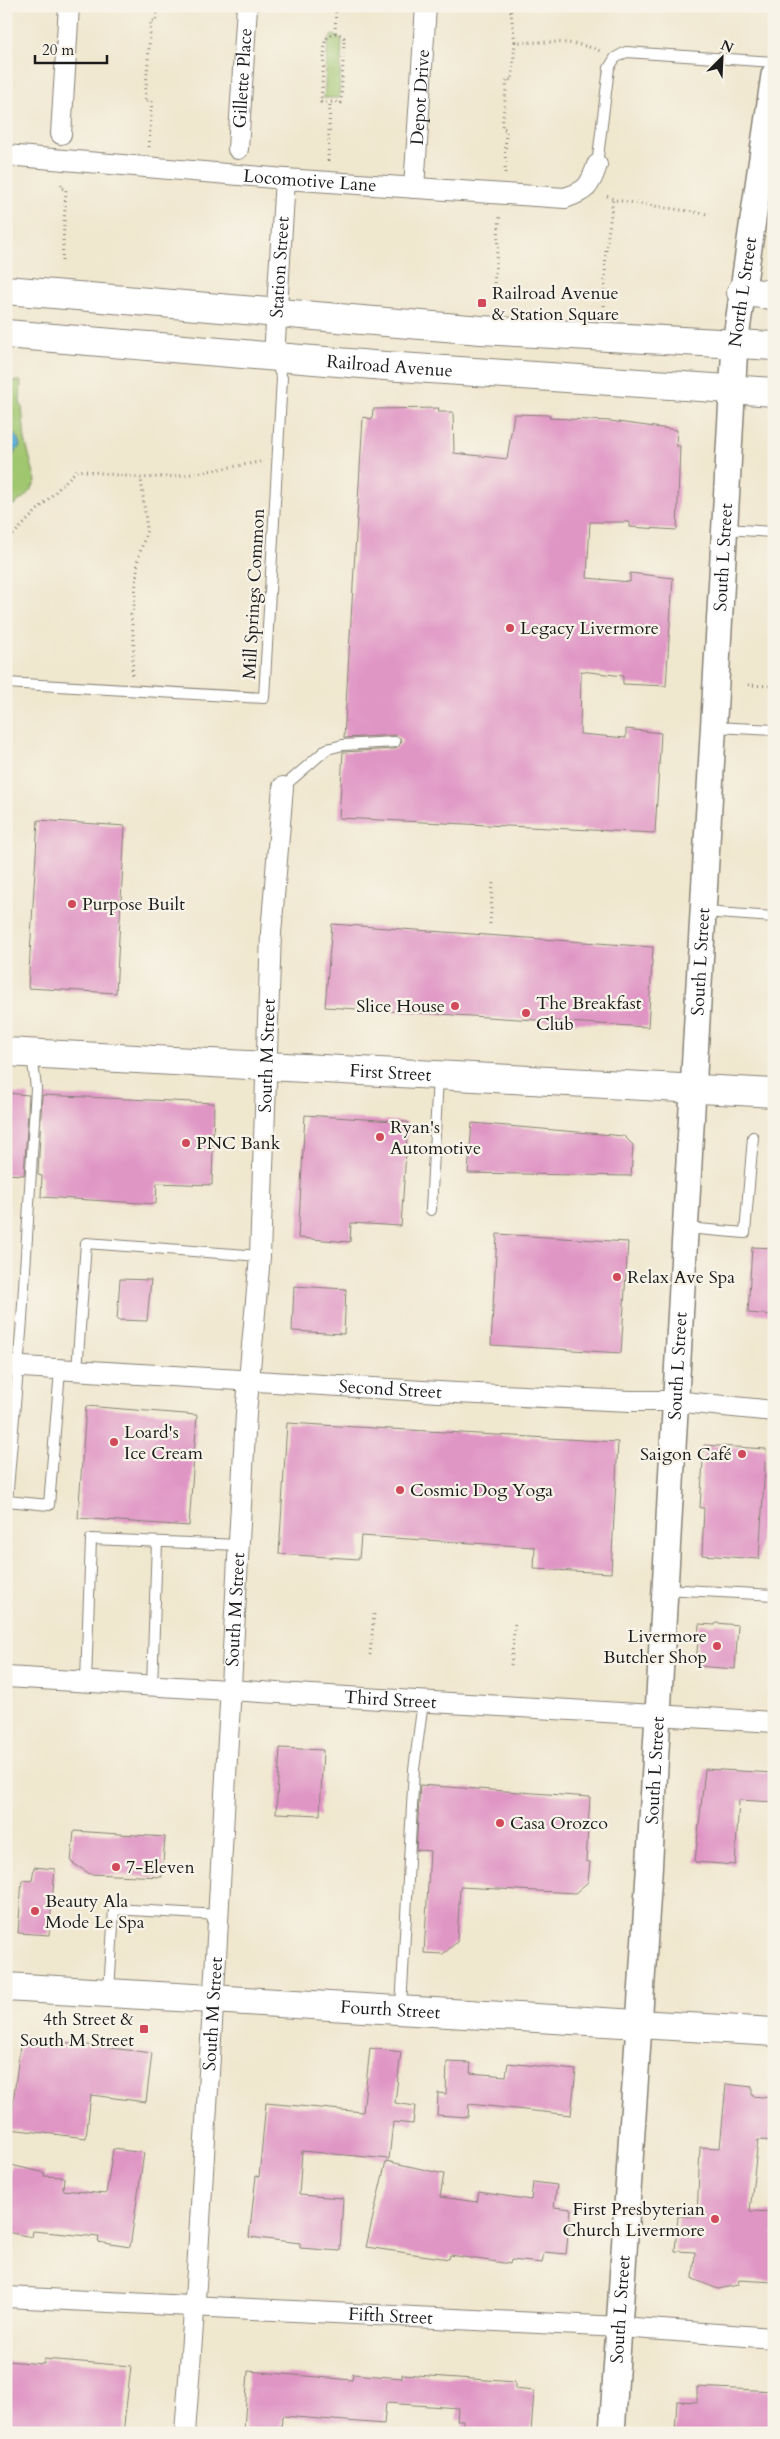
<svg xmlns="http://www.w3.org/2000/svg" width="780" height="2439" font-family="Cardo,serif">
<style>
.green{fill:#a0c670;stroke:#5e7146}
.water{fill:#57a9d2;stroke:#3a6277}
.building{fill:#e096c5}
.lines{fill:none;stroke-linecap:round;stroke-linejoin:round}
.service-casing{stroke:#868276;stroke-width:12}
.minor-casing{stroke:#868276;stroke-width:22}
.tertiary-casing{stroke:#868276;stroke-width:28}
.secondary-casing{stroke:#868276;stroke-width:30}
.primary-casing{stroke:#868276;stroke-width:30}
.path{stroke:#868276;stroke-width:3;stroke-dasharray:1 4;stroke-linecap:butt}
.service{stroke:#fff;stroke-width:10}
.minor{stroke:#fff;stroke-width:20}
.tertiary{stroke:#fff;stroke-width:25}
.secondary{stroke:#fff;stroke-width:28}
.primary{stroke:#fff;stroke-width:28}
.poi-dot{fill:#d1495b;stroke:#f7f3e8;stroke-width:2}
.labels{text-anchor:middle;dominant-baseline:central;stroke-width:4.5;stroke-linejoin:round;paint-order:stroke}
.street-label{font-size:18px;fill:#1c1c1c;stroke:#f7f3e8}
.poi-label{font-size:18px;fill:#1c1c1c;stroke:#f7f3e8;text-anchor:start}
</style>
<rect width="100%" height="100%" fill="#f7f3e8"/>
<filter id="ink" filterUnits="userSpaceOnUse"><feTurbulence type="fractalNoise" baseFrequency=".02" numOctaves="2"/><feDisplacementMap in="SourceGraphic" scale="10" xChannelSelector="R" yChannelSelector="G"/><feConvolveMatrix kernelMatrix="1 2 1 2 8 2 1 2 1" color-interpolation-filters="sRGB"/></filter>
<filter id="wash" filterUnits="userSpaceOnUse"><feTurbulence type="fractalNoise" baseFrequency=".0096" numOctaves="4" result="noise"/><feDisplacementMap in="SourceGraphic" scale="20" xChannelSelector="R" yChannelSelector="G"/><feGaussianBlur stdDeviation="1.12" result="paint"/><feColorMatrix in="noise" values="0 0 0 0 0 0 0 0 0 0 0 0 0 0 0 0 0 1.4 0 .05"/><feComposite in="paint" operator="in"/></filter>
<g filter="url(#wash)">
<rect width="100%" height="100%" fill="#f0e7cf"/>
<g class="green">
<polygon points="332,35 339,37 342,40 339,98 324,98 328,42"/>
<path d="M9,381H21L20,403L22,406L25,440L36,481C29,495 20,502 6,509V401Z"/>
</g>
<path class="water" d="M6,429C14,432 19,438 20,446L6,463Z"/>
<g id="blocks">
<g class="building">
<polygon points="439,408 438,412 453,412 454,453 507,459 514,414 550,415 549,418 610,421 677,430 676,446 680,446 677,530 630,527 630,522 590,522 587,578 630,582 630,573 673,578 666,686 623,684 623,676 581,671 580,734 626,738 626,729 661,733 655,833 339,818 343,752 395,749 402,742 400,738 395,735 344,738 363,417 372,419 373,409"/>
<polygon points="38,820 125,826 116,993 28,988"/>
<polygon points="332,924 653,947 648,1027 325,1007"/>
<polygon points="6,1093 29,1095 24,1175 6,1174"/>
<polygon points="42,1095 214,1103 212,1185 157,1183 156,1204 41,1197 42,1176 38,1175"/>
<polygon points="305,1115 408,1122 401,1226 351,1223 350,1242 298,1238"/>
<polygon points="472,1123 624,1136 633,1145 631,1176 468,1173"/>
<polygon points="497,1234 628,1242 621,1353 491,1345"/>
<polygon points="752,1247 774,1248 774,1315 748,1313"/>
<polygon points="120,1279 151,1280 147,1321 117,1320"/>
<polygon points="294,1286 346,1289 344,1334 292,1331"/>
<polygon points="86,1406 197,1415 189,1526 78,1518"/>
<polygon points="287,1423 618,1442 611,1573 534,1569 535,1547 361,1536 359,1559 279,1554"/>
<polygon points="704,1445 766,1449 759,1559 702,1555 704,1508 700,1508"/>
<polygon points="716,1623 738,1625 735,1669 696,1666 699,1624 715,1625"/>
<polygon points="280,1748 323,1750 320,1815 276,1813"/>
<polygon points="705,1769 774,1773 774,1802 739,1800 735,1865 695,1862"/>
<polygon points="420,1785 590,1797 586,1861 590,1862 588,1882 575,1893 460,1887 457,1942 443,1954 424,1953 430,1851 416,1850"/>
<polygon points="74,1831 165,1837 162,1877 90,1874 71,1862"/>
<polygon points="34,1867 55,1869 49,1935 18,1933 22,1880 32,1881"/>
<polygon points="21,2037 152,2053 146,2102 91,2095 86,2138 10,2129"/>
<polygon points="370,2048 401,2052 395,2103 415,2106 413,2124 393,2122 389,2159 302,2151 299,2195 343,2198 340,2251 300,2248 300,2243 249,2237 256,2176 259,2177 266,2103 363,2112"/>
<polygon points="447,2062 471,2063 470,2073 506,2076 508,2063 576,2070 571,2115 469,2104 468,2117 437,2115 438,2093 446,2094"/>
<polygon points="726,2084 752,2087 752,2096 774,2098 774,2141 758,2140 750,2211 774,2212 774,2282 739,2280 738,2285 718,2289 693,2279 695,2252 675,2251 678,2216 697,2217 700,2147 720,2148"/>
<polygon points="113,2149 144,2153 130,2247 98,2242 99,2237 33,2231 32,2237 6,2232 6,2187 11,2165 45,2173 44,2176 64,2177 63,2190 106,2194"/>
<polygon points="386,2161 444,2174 440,2197 477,2202 479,2192 531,2200 533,2182 557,2185 554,2207 571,2209 566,2254 544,2252 542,2263 511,2260 510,2264 450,2255 449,2259 366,2247"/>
<polygon points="44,2359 131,2366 123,2433 6,2433 6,2361 44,2364"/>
<polygon points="248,2371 352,2380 353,2374 402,2378 402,2374 515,2382 515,2389 534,2391 531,2433 462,2433 463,2420 457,2420 458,2408 386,2403 384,2424 282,2416 281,2432 244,2430"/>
<polygon points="697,2387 774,2391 774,2433 675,2433 677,2401 697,2402"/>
</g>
</g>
</g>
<g filter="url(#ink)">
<use href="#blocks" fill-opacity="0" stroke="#868276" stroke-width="1"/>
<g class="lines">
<g class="service-casing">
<g id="service">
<polyline points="597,165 609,68 615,58 626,52 774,62"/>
<polyline points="725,529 774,532"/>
<polyline points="6,683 264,698 282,378 275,360"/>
<polyline points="714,727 774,730"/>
<polyline points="283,787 327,749 343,745 395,742"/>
<polyline points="704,912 774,917"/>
<polyline points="32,1054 36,1088 22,1320 7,1501 49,1505 60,1370"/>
<polyline points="431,1210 438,1076"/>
<polyline points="686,1228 745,1233 753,1137"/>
<polyline points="77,1371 86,1243 260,1256"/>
<polyline points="665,1589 774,1595"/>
<polyline points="86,1681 91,1539 239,1545"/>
<polyline points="152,1686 157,1542"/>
<polyline points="109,1992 114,1909 219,1915"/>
<polyline points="401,2008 414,1769 423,1702"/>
</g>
</g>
<g class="minor-casing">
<g id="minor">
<polyline points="61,134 69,6"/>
<path id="s1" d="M238,149L247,6"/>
<path id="s2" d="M6,155L285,179L565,198C586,191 590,187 597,165"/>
<path id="s3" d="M414,188L426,6"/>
<path id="s4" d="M274,356L285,179"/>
<path id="s5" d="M6,1366L456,1393L630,1401H674L774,1411"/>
<path id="s6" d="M6,1677L774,1722"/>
<path id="s7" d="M6,2297L620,2327L774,2338"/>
<path id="s8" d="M185,2433L197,2271L216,1957L246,1414L260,1256L271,933L283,787"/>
</g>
</g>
<g class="tertiary-casing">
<g id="tertiary">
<path id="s9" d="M612,2433L649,1874L735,344L774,75"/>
</g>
</g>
<g class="secondary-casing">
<g id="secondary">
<path id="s10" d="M6,1052L774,1093"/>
<path id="s11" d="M6,1987L774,2032"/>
</g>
</g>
<g class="primary-casing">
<g id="primary">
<polyline points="6,290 481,330 774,346"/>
<polyline points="741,292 774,295"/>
<path id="s12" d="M6,334L385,366L774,392"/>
</g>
</g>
<g class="path">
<polyline points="510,6 515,42"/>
<polyline points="335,33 336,6"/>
<polyline points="149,147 152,101 145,101 151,21 156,21 157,6"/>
<polyline points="328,161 330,102 341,103 344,42 344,38 338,33 328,36 325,42 321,102 330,102"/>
<path d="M505,173L506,129L502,128L507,79L512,80L515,42C544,43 572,39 600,51"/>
<polyline points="607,196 615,200 707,214"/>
<polyline points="62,261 66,189 61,188 62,182"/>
<polyline points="493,298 500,214"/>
<polyline points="604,311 606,250 613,199"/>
<polyline points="6,542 77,470 141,478 179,476 260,462"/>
<polyline points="132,675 134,642 131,615 134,606 138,559 147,530 141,478"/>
<polyline points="748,685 774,686"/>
<polyline points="490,924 493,883"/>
<polyline points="370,1655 374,1614"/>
<polyline points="511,1665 515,1621"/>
</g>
<use href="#service" class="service"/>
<use href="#minor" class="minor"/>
<use href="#tertiary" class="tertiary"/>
<use href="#secondary" class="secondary"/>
<use href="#primary" class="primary"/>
</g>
</g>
<g class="poi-dot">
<rect x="477" y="298" width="10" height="10" rx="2.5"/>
<circle cx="510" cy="628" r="5"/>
<circle cx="72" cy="904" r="5"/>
<circle cx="455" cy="1006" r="5"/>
<circle cx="526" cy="1013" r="5"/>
<circle cx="380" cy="1137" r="5"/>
<circle cx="186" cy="1143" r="5"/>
<circle cx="617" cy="1277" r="5"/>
<circle cx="114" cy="1442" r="5"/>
<circle cx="742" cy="1454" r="5"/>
<circle cx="400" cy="1490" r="5"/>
<circle cx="717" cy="1646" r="5"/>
<circle cx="500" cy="1823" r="5"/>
<circle cx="116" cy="1867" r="5"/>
<circle cx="35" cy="1911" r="5"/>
<rect x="139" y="2024" width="10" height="10" rx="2.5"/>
<circle cx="715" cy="2219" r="5"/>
</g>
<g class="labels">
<g class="street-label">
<text stroke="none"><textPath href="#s1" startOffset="71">Gillette Place</textPath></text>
<text stroke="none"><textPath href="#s3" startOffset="91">Depot Drive</textPath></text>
<text stroke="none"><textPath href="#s2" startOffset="305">Locomotive Lane</textPath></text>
<text stroke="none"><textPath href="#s4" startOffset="89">Station Street</textPath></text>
<text stroke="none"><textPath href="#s9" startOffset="2145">North L Street</textPath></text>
<text stroke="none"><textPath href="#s12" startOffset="385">Railroad Avenue</textPath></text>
<text stroke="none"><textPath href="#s9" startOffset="1879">South L Street</textPath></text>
<text transform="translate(254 594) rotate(-87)">Mill Springs Common</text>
<text stroke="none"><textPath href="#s9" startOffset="1474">South L Street</textPath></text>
<text stroke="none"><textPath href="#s8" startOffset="1380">South M Street</textPath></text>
<text stroke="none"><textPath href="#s10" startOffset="385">First Street</textPath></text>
<text stroke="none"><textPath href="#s9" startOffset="1069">South L Street</textPath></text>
<text stroke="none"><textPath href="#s5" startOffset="385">Second Street</textPath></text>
<text stroke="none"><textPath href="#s8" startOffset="825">South M Street</textPath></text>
<text stroke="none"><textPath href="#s6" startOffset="385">Third Street</textPath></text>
<text stroke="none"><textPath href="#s9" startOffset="664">South L Street</textPath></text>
<text stroke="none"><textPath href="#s11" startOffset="385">Fourth Street</textPath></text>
<text stroke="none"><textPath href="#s8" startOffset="420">South M Street</textPath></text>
<text stroke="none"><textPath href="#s9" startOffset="124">South L Street</textPath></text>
<text stroke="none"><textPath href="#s7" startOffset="385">Fifth Street</textPath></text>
</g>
<g class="poi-label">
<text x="492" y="293">Railroad Avenue<tspan x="492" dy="21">&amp; Station Square</tspan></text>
<text x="520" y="628">Legacy Livermore</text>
<text x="82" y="904">Purpose Built</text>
<text x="536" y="1003">The Breakfast<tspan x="536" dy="21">Club</tspan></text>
<text x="445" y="1006" text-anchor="end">Slice House</text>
<text x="390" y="1127">Ryan's<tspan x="390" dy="21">Automotive</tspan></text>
<text x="196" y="1143">PNC Bank</text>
<text x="627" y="1277">Relax Ave Spa</text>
<text x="124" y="1432">Loard's<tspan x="124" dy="21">Ice Cream</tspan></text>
<text x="732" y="1454" text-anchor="end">Saigon Café</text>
<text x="410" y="1490">Cosmic Dog Yoga</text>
<text x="707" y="1636" text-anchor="end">Livermore<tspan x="707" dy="21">Butcher Shop</tspan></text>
<text x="510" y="1823">Casa Orozco</text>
<text x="126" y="1867">7-Eleven</text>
<text x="45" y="1901">Beauty Ala<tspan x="45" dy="21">Mode Le Spa</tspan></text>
<text x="134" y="2019" text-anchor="end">4th Street &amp;<tspan x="134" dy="21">South M Street</tspan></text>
<text x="705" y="2209" text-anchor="end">First Presbyterian<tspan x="705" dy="21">Church Livermore</tspan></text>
</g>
</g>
<rect width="780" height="2439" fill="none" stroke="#f7f3e8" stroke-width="25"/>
<g transform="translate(722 58) rotate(24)" stroke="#f7f3e8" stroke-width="4" paint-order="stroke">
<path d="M0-4L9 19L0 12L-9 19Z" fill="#1c1c1c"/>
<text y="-8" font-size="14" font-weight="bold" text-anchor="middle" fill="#1c1c1c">N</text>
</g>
<path d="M35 55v8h72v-8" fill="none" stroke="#1c1c1c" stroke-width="2.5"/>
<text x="42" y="55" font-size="15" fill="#1c1c1c" stroke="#f7f3e8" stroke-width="4" paint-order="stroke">20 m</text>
</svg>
